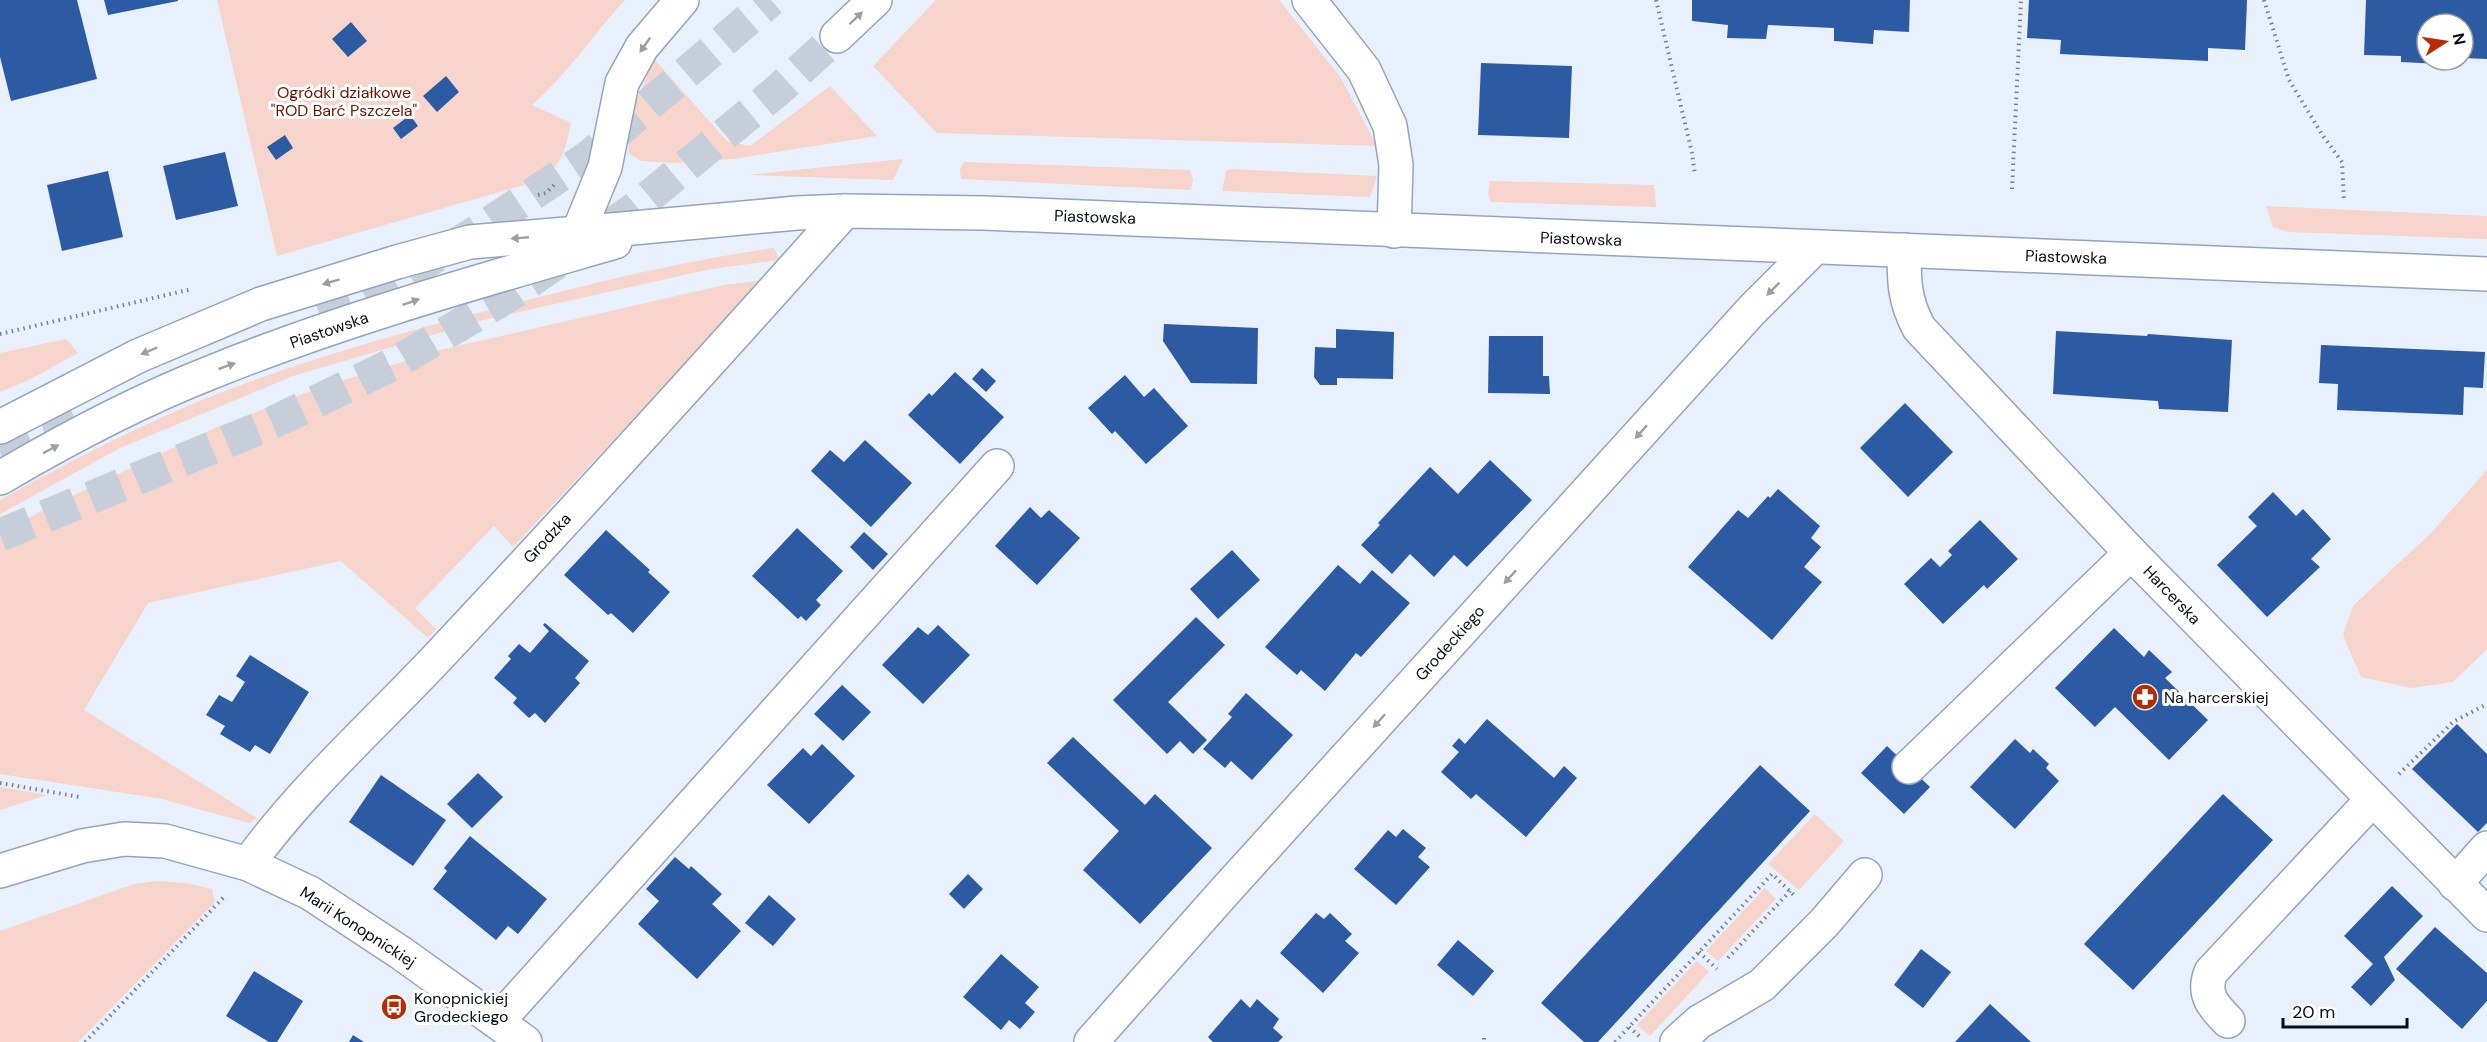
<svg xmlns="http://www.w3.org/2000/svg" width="2487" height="1042" font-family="'DM Sans',sans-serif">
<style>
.green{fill:#f7d4cc}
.building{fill:#2c5ba3}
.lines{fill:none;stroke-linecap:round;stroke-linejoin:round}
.major-tunnel{stroke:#c6ceda;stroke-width:33;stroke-dasharray:33 16;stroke-linecap:butt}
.minor-casing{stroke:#92a4c0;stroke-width:36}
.major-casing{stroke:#92a4c0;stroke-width:36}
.path{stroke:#79808b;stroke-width:4;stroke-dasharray:1.5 4.5;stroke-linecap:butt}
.minor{stroke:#fff;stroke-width:33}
.major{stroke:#fff;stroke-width:33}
.oneway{fill:#9c9ea2}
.labels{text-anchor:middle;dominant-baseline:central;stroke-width:6;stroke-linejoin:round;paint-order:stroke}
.park-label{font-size:16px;fill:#6b1200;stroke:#fff}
.street-label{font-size:16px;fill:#070d17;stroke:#fff}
.poi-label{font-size:16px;fill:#070d17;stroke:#fff;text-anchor:start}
</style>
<rect width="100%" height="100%" fill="#e8f0fc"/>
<g class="green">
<path d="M217,0H625C593,34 568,74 532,105L571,123C565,152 562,168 534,182L277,256Z"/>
<polygon points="936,0 1279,0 1341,78 1377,146 937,133 873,66"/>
<polygon points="654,59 727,141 750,146 830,86 877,136 733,159 673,163 641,161 628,153 636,102"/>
<polygon points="903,159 893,180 747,175"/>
<polygon points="964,162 1190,170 1193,180 1191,190 961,179 960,169"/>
<polygon points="1230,169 1377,176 1370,197 1222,191 1226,171"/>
<polygon points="1490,181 1654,185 1656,207 1491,202 1488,194"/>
<polygon points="2266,206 2487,216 2487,239 2289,232 2273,227"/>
<path d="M774,248L780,260L711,269L484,320L293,376L120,448L0,514V500C63,465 128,431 195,403C299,360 408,331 516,303C602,281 687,260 774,248Z"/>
<polygon points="764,280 513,547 494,526 415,608 436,629 428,638 341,561 148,603 84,710 257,818 249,823 162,799 0,774 0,536 39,512 217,427 316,389 440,350 724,285"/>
<polygon points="66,339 78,353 29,380 0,392 0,353"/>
<polygon points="2487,470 2487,649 2453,682 2411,688 2361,677 2343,635 2353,606 2432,532"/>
<polygon points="0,787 47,795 0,810"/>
<polygon points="1815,814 1844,841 1799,890 1768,864"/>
<polygon points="158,881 185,883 212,889 215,902 78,1042 0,1042 0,931 134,884"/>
<polygon points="1765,888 1776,899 1718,961 1706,951"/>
<polygon points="1697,961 1709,972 1650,1036 1637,1025"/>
</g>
<g class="building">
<polygon points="0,0 77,0 97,79 11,101 0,57"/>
<polygon points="104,0 178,0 178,1 108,15"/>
<polygon points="1692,0 1910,0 1909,32 1874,30 1873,44 1834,41 1834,28 1768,25 1766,39 1727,38 1728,25 1692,21"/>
<polygon points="2029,0 2247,0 2245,50 2208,48 2208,61 2060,54 2061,40 2027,38"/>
<polygon points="2366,0 2487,0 2487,59 2463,58 2463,24 2427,24 2427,60 2439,60 2439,64 2401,62 2401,56 2364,55"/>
<polygon points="351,22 367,41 348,57 332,39"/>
<polygon points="1481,63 1572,66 1569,138 1478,135"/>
<polygon points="446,76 459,92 437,112 423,96"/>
<polygon points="410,115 418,126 401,139 393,128"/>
<polygon points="285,135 293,148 276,160 267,147"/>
<polygon points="225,152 238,206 176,220 163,166"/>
<polygon points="108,171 123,237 62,251 47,185"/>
<polygon points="1164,324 1258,328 1257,384 1191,383 1163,341"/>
<polygon points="1336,329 1394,332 1393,379 1337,378 1337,385 1320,385 1314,377 1315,347 1336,348"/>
<polygon points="2056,331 2147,336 2148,334 2232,340 2228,412 2159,409 2158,401 2053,394"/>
<polygon points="1489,336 1543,336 1543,376 1549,376 1550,394 1488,393"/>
<polygon points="2321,345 2485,352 2483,388 2464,387 2463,415 2337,410 2338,384 2319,383"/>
<polygon points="982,368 996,381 986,392 972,379"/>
<polygon points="955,372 1004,417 960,464 908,415 929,393 932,396"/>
<polygon points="1125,375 1144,397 1154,388 1188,426 1146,464 1115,431 1112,434 1088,408"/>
<polygon points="1905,403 1953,452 1908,497 1860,448"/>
<polygon points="865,440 912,483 871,527 811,471 830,450 844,462"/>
<polygon points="1490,460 1532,500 1467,567 1454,555 1434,577 1410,554 1392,574 1361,545 1380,525 1378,523 1430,467 1458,494"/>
<polygon points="1778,489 1820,526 1811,538 1821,547 1804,567 1822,582 1772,640 1688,567 1738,510 1748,518 1768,496 1770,498"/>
<polygon points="2273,492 2296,516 2303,509 2331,539 2311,559 2320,567 2267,617 2217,565 2257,526 2248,517"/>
<polygon points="1030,507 1041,518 1049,510 1080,538 1037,585 995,546"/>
<polygon points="1980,520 2018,559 1987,589 1984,585 1943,624 1904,584 1931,558 1940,567 1952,555 1948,551"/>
<polygon points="797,528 843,571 816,600 821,605 806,621 801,616 798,619 752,576"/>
<polygon points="606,530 650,570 648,572 670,592 633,633 611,613 608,615 564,575"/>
<polygon points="864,532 888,554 873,570 850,547"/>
<polygon points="1232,550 1260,580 1218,619 1190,589"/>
<polygon points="1338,565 1360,584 1372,570 1410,603 1361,657 1356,653 1325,691 1301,670 1297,675 1265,647"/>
<polygon points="1196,617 1225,645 1168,702 1207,740 1193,754 1180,741 1167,754 1113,700"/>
<polygon points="545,623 589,661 575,678 580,683 545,723 535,713 529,718 513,703 517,698 494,678 511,659 508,656 519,644 530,653 549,631 543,625"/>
<polygon points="938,625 970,655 923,704 882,665 918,627 928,635"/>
<polygon points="2114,628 2144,657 2149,650 2172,672 2165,678 2208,720 2169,760 2115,707 2095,727 2055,688"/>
<polygon points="250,655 309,692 270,754 255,745 250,752 220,734 225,726 206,715 219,695 232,702 245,682 236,676"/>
<polygon points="842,685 871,712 843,741 814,714"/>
<polygon points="1246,693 1293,735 1252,780 1231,761 1225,768 1203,749 1232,717 1228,714"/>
<polygon points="1487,719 1554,778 1564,766 1577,778 1526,837 1476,794 1471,799 1441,772 1459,752 1452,746 1459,738 1465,744"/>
<polygon points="2457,724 2487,754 2487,823 2478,832 2412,769"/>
<polygon points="1073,737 1145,805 1155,794 1212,848 1140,924 1083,870 1119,831 1047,763"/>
<polygon points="2015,739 2030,753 2033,749 2049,764 2046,768 2059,781 2015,829 1970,787"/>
<polygon points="822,744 855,776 809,824 767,785 803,748 811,756"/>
<polygon points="1887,746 1930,787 1904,814 1861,773"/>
<polygon points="1760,765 1810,811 1598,1042 1584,1042 1541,1003"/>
<polygon points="478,773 503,797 472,828 447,804"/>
<polygon points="381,775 446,820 413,866 349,822"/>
<polygon points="2223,794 2273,840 2133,990 2084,944"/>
<polygon points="1403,829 1426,848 1418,857 1430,867 1396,905 1354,869 1388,830 1396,837"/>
<polygon points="470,836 547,899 518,934 508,926 496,940 433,889 447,871 444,868"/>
<polygon points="675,857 689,869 691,866 722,894 712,904 741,931 697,979 638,924 659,901 646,889"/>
<polygon points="968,874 983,889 964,909 949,894"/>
<polygon points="2392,886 2423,916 2384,957 2395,980 2371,1006 2351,987 2373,964 2344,936"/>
<polygon points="769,895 796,919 773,946 745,923"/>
<polygon points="1316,913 1324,919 1330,913 1352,934 1345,941 1359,953 1323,993 1280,953"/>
<polygon points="2435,927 2487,973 2487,1001 2462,1029 2396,969"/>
<polygon points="1458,940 1494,971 1473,996 1437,965"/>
<polygon points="1921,949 1951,972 1923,1008 1894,985"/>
<polygon points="1001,954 1039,987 1025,1003 1035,1012 1020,1029 1009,1020 1001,1030 963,997"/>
<polygon points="254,971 303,1001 277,1042 269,1042 226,1016"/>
<polygon points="1241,999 1250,1008 1257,999 1279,1019 1273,1028 1283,1037 1278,1042 1213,1042 1208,1037"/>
<polygon points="1990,1004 2031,1042 1955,1042"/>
<polygon points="353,1035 364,1042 349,1042"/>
</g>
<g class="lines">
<g class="major-tunnel">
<polyline points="322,319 356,304 470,236 588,157 771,0"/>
<polyline points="0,453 81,420"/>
<polyline points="0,535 272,423 395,363 510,295 634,209 777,91 837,36"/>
</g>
<g class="minor-casing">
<g id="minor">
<polyline points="1309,0 1364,70 1390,126 1396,165 1394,231"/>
<polyline points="578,233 797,213 845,211 984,213 2487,274"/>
<path d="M1904,250C1904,281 1904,300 1919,328L2131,553L2487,915"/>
<path d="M0,478C68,438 138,401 212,372C343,319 480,281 615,242"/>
<polyline points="1909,767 2131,553"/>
<path d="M248,864C303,788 374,725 438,657C576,510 711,361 845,211"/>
<polyline points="0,871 82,846 124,839 165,841 248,864 310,893 401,953 525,1042"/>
<polyline points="2455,884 2487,848"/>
<polyline points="498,1021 997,466"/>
<path d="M2228,1021C2213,1006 2202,994 2211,972L2373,799"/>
<polyline points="1091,1042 1226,890 1752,310 1814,248"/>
<polyline points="1677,1042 1699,1022 1762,985 1824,923 1865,875"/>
</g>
</g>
<g class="major-casing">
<g id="major">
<polyline points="837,36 875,0"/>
<polyline points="0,427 138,356 261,304 397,262 470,242 578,233 605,167 622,83 642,47 682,0"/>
</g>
</g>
<g class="path">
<polyline points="1656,0 1692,153 1695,175"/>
<polyline points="2264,0 2289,80 2323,136 2342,162 2344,201"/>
<polyline points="2012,189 2021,0"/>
<polyline points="538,195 546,193 554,185"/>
<polyline points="0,334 192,289"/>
<polyline points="2399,774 2453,722 2487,704"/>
<polyline points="0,783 80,797"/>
<polyline points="1699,952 1717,969"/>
<polyline points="1728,958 1790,891"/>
<polyline points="1629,1027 1640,1037"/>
<polyline points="1484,1038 1484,1042"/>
<polyline points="85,1042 224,897"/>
<polyline points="1615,1042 1772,874 1796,897"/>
</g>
<use href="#minor" class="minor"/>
<use href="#major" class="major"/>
</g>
<defs><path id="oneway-solid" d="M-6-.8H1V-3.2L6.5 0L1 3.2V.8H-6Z" transform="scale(1.5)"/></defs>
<g class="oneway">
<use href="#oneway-solid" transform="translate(856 18) rotate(-44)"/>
<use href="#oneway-solid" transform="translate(645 45) rotate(125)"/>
<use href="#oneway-solid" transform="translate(520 238) rotate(175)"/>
<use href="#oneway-solid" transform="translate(331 282) rotate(163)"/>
<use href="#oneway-solid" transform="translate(1773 289) rotate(135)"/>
<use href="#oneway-solid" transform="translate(411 302) rotate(-19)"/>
<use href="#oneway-solid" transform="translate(149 351) rotate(157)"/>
<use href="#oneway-solid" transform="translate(227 366) rotate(-20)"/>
<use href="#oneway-solid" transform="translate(1641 432) rotate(132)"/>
<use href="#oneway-solid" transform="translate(51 449) rotate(-28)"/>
<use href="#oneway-solid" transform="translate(1510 577) rotate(132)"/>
<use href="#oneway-solid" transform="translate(1379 721) rotate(132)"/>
</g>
<defs>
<g id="pharmacy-disc" transform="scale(1.35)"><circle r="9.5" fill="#b62b04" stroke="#fff"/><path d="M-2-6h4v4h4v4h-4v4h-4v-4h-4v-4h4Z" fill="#fff"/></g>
<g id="bus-disc" transform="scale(1.35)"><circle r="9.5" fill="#b62b04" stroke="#fff"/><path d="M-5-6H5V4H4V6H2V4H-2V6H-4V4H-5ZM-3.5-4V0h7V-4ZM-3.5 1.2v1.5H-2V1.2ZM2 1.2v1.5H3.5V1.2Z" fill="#fff"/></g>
</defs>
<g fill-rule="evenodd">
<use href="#pharmacy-disc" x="2145" y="697"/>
<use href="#bus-disc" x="394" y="1007"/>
</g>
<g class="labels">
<g class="park-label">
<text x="344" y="92">Ogródki działkowe<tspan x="344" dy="18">"ROD Barć Pszczela"</tspan></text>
</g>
<g class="street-label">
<text transform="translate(1095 217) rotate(2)">Piastowska</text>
<text transform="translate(1581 239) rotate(2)">Piastowska</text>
<text transform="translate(2066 257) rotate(2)">Piastowska</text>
<text transform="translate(329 330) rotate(-19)">Piastowska</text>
<text transform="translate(547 538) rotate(-47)">Grodzka</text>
<text transform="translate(2172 595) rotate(46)">Harcerska</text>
<text transform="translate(1450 643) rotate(-48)">Grodeckiego</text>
<text transform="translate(358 927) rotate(33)">Marii Konopnickiej</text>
</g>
<g class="poi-label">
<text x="2164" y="697">Na harcerskiej</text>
<text x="414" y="998">Konopnickiej<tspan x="414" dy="18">Grodeckiego</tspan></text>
</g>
</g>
<g transform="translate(2445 42) rotate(78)"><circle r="28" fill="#ffffff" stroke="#9c9ea2" stroke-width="1.5"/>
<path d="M0-4.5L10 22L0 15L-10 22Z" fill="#b62b04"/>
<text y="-9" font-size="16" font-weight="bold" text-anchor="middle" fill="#070d17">N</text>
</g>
<path d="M2283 1018v9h124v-9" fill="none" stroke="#070d17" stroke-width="3"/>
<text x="2292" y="1018" font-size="18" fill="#070d17" stroke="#ffffff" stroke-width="4.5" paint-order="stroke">20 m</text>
</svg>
